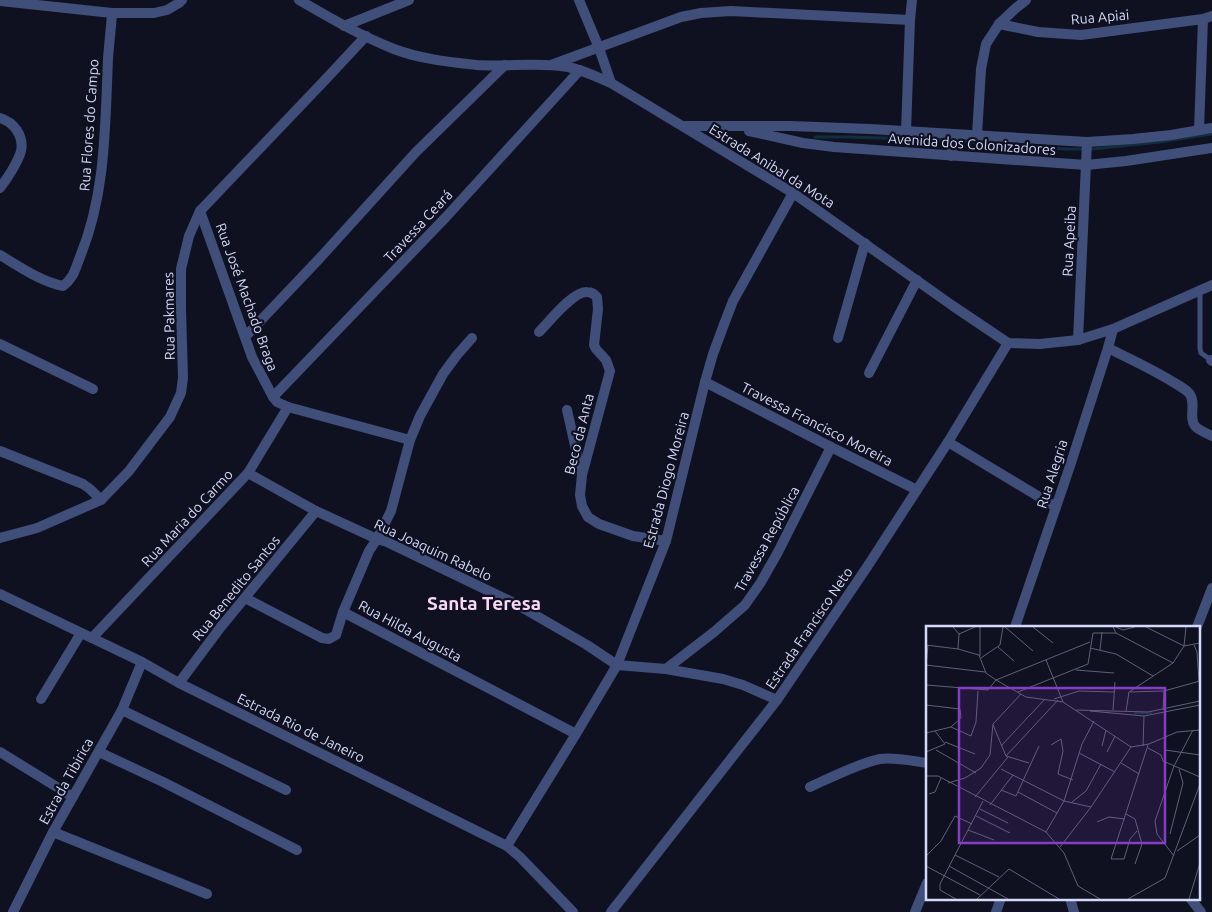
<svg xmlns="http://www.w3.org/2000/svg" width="1212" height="912" font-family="Ubuntu,sans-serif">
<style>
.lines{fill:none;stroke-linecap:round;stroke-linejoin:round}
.stream{stroke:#112e3e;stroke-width:3}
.service{stroke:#404e7a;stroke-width:5}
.minor{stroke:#404e7a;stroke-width:10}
.tertiary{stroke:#404e7a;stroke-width:10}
.labels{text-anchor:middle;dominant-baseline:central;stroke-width:4.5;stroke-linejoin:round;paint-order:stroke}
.street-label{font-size:14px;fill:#d4dafa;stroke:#101120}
.district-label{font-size:19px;font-weight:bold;fill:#fad6f7;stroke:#101120}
.inset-river{fill:none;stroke:#112e3e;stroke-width:2.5}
.inset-road{fill:none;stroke:#5e6177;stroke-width:1}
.view{fill:#843dc5;fill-opacity:0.15;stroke:#843dc5;stroke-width:2.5}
.inset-edge{fill:none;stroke:#d4dafa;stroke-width:2.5}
</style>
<rect width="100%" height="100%" fill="#101120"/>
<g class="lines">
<polyline class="stream" points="815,137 850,137 943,140 1065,149 1093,149 1159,142 1212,134"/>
<polyline class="service" points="1200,291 1200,349 1201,353 1211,360"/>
<g class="minor">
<polyline points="579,0 599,48 611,83"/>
<polyline points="0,1 112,13 154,13 167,10 179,3 182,0"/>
<polyline points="999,24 1038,32 1081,35 1203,19 1212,16"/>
<polyline points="344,26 409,0"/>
<polyline points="551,65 681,17 701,13 731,11 910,20"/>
<path d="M0,118C14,122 24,136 21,151C18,162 7,179 0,188"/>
<polyline points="683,126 791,126 870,129 1087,142 1133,139 1171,135 1212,128"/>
<polyline points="1199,130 1203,19"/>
<polyline points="749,131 803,143 834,147 1086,165 1126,161 1212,148"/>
<polyline points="906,131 910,20 912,0"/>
<polyline points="977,135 981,69 986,44 999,24 1016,8 1026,0"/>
<polyline points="951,156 954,134"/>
<polyline points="200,211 252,357 273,397 277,402 288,407 410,440"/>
<path d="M0,255C20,267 40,281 63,286C74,278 75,269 80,257C106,193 105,127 108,59C109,44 111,29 112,13"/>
<path d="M539,332C549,322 573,291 587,292C592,292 594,294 597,297L598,309L594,345L596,349L606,360L610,371L582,475L580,495L582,506L588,517L599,524L633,536L666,541"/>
<polyline points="245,337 319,259 416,152 505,65"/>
<polyline points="838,338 865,243"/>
<polyline points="1078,340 1087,142"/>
<polyline points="0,344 93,389"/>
<path d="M1108,348C1130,359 1152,369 1173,382C1178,385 1185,389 1189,393C1197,403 1188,417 1195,426C1199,431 1207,433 1212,436"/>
<polyline points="1211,360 1212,361"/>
<polyline points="869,373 917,280"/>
<polyline points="705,382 831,447 917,490"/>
<polyline points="273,397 446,217 580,70"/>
<polyline points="567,410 581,472"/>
<polyline points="948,442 1056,507"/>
<polyline points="0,451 83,484 90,489 101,500"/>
<polyline points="248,473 316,511 377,539 387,542 516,604 587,645 617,665 666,669 723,679 743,685 777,700"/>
<polyline points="0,538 37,528 101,500 129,471 170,417 181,393 183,378 181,309 181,269 189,236 200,211 325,80 366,36"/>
<polyline points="0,594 142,662 179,683 507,846 520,857 573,912"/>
<polyline points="245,598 322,638 329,639 336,635 343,612 369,551 377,539 391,511 410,440 420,416 443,374 457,355 472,338"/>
<polyline points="343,612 576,734"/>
<polyline points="1015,627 1070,466 1108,348 1113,329"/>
<polyline points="1197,627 1212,588"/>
<polyline points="92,638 248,473 288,407"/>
<polyline points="666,669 714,632 745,605 761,582 778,552 831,447"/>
<polyline points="179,683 220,628 316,511"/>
<polyline points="41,699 81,633"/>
<polyline points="122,710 286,790"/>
<polyline points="0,752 73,797"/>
<polyline points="99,752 163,782 297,850"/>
<path d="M810,787C830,778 859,763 880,759C895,757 912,761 927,763"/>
<polyline points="53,832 207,894"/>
<polyline points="507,846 576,734 617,665 666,541 705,382 713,354 723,327 733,301 793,193"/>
<polyline points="1070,898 1074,912"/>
<polyline points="1190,898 1201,912"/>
<polyline points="13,912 53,832 122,710 142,662"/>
<polyline points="611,912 777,700 867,567 948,442 1008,343"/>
<polyline points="915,912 927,883"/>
<polyline points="996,912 1001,898"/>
</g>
<path class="tertiary" d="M299,0C330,18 361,36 394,49C420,59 450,62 477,65C507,67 538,62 568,67C583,70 597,77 611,83L793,193L953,306L1008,343L1040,344L1078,340L1113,329L1212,285"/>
</g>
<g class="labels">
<g class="street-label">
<text transform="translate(1100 17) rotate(-5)">Rua Apiai</text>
<text transform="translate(89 125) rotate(-86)">Rua Flores do Campo</text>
<text transform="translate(972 144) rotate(4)">Avenida dos Colonizadores</text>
<text transform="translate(772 166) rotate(32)">Estrada Anibal da Mota</text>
<text transform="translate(418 226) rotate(-47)">Travessa Ceará</text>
<text transform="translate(1069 241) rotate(-87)">Rua Apeiba</text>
<text transform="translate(247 297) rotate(70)">Rua José Machado Braga</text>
<text transform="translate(169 316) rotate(-91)">Rua Pakmares</text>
<text transform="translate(817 424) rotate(27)">Travessa Francisco Moreira</text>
<text transform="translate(579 434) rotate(-76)">Beco da Anta</text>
<text transform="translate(1052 474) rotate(-72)">Rua Alegria</text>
<text transform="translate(666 480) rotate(-75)">Estrada Diogo Moreira</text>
<text transform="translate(187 518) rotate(-47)">Rua Maria do Carmo</text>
<text transform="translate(767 539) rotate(-61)">Travessa República</text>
<text transform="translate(433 550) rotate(25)">Rua Joaquim Rabelo</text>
<text transform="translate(236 588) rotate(-51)">Rua Benedito Santos</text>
<text transform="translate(809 628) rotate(-56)">Estrada Francisco Neto</text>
<text transform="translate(410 631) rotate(28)">Rua Hilda Augusta</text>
<text transform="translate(301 728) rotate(26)">Estrada Rio de Janeiro</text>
<text transform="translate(66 781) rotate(-61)">Estrada Tibirica</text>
</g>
<g class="district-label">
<text x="484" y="603">Santa Teresa</text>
</g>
</g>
<g transform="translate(926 626)">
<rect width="274" height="274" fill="#101120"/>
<path class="inset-river" d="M208,87H226"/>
<path class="inset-road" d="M27,1L33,8L32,23M79,1L107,25M107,1L127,17M187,1L190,7L247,37M190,1L197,4L209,1M220,1L258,20L274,17M33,8L49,1M0,19L32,23L53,29L60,47L70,54L100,71L137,76L205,121L223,118L251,106L274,104M268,19L271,26L273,55M72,21L88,35M164,22L190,28L227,50M174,24L176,6M54,30V1M55,32L74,19L77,1M120,34L137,76M0,39L59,46M0,40L2,19M150,44L188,47M0,59L62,64L70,54L164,16M92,66L162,38L167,7H190M204,66L238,65L274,55M128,73L153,65L188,66M0,79L34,83L35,92L25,101M150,84L222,86L274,75M187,84L189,56M237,84L238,65M164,85L218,90L274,79M200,85L203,66L247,37L258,20L260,1M67,99L80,130L103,137M0,107L25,101L45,110L50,96L52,65M19,116L49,128M125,119L135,113L137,125L132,148L147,154M75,120L119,73M176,120L180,104M217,120L218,90M222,122L235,129L237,135L274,151M10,124L50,147M239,124L274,129M0,126L19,118L9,105M181,126L189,110M153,127L189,146M80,130L132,74M195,137L213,148M75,143L138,175L165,181M0,150H12L120,206L138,227L152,260L174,273M22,157L39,152L55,142L64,129L67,98L95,68M75,164L90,170L113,120M92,166L131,187M3,168L9,166L15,152M49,171L82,131M146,176L160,165L175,138M64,179L87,149M54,183L82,197M200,188L209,193L216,218L209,238M50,190L84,207M171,196L183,191L199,193M42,204L68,214M211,205L204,213L198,233H185L222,119M120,206L138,175L156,118L168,95M244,208L257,157L253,143M134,221L165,181L205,121M251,225L274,209M29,229L73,251M0,230L15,215L29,190L46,198M248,230L231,208L229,195L248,140L267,104M0,240L54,269M23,240L82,273M30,273L14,264V258L57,175M51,273L83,243L133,273M202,273L239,252L274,158M263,273L274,237"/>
<path class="view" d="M33,62H239V217H33Z"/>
<rect width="274" height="274" class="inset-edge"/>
</g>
</svg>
